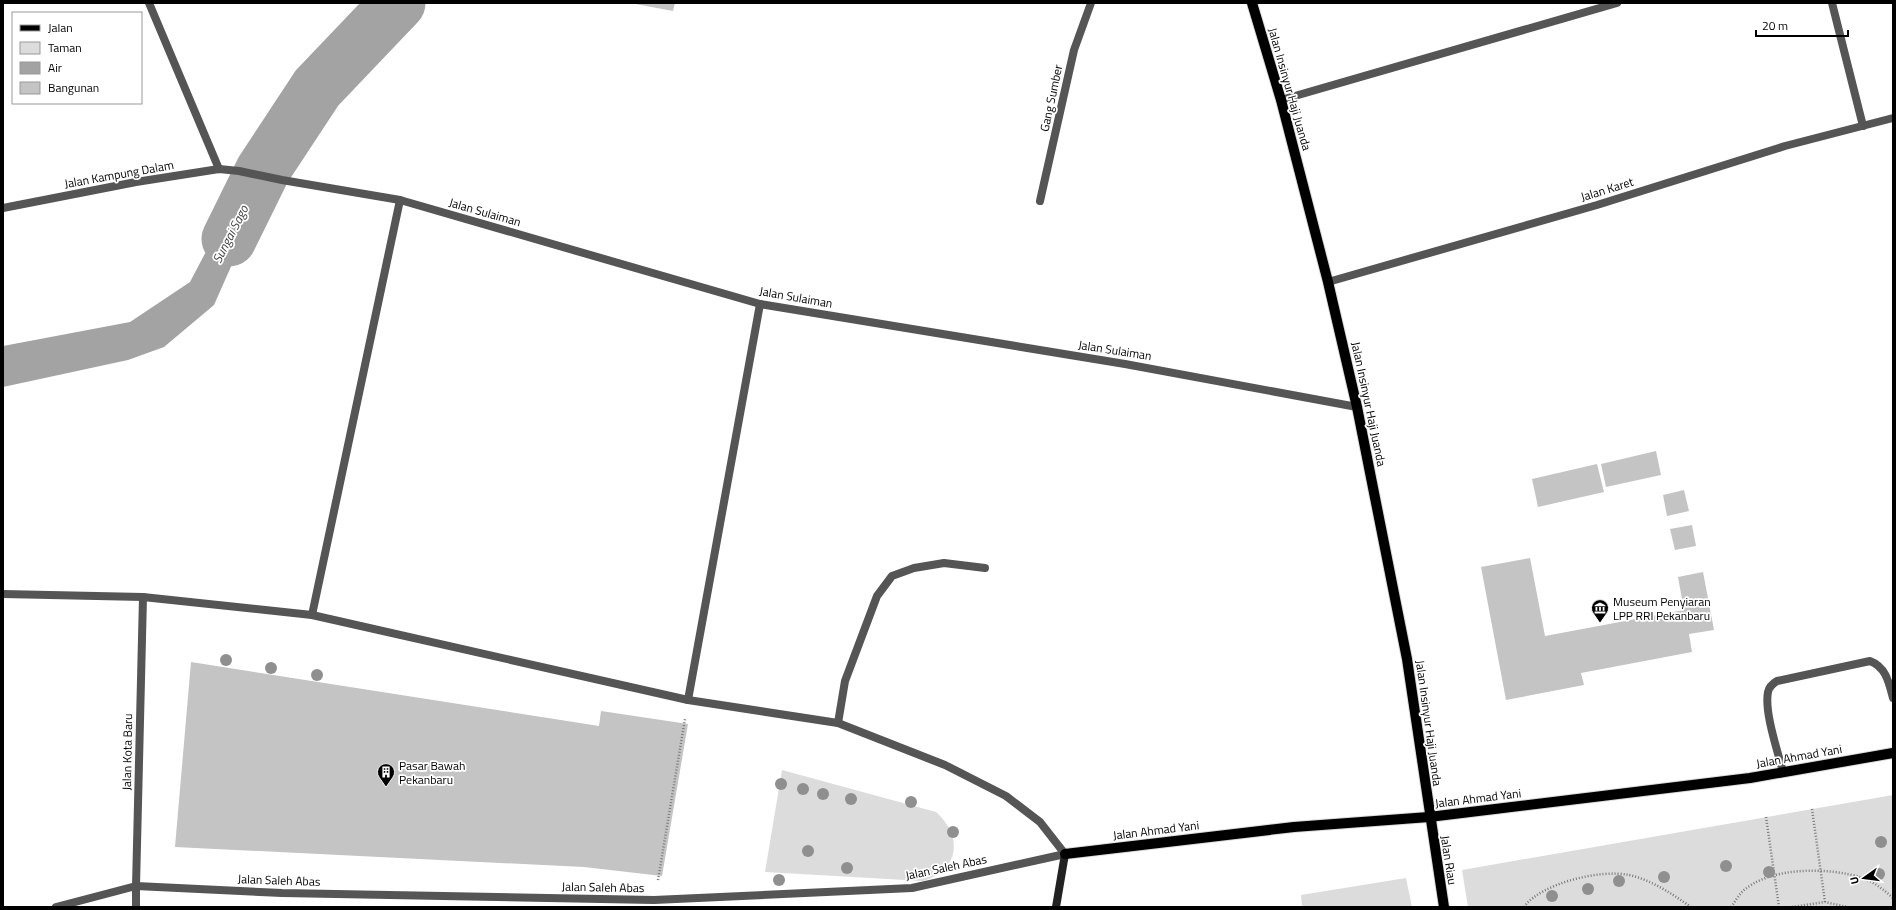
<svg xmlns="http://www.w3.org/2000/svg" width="1896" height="910" font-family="'Titillium Web',sans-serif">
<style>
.green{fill:#dcdcdc}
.water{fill:#a3a3a3}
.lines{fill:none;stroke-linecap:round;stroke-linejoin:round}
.river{stroke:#a3a3a3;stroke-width:55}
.building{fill:#c4c4c4}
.primary-casing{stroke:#dbdbdb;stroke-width:12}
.path{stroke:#777;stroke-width:2.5;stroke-dasharray:1 2;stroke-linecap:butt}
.service{stroke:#555;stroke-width:8}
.minor{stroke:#555;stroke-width:8}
.tertiary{stroke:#555;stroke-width:8}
.secondary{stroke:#222;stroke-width:8}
.primary{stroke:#000;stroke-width:10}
.tree{fill:#8f8f8f}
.labels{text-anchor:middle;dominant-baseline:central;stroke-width:3.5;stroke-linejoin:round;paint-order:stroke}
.street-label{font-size:12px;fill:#000;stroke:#fff}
.poi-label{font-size:12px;fill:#000;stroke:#fff;text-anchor:start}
.water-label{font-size:13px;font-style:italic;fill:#444;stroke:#fff}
</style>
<rect width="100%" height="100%" fill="#fff"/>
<g class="green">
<path d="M782,770L936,812C963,836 960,870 923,881L765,872Z"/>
<polygon points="1893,795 1893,907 1468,907 1462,870"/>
<polygon points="1406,878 1412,907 1302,907 1301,895"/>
</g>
<polygon class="water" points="263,170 264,192 214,305 164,347 128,360 3,387 3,346 130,322 190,282 241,185"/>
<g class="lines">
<polyline class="river" points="229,239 263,170 317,88 398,3"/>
</g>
<g class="building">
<polygon points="630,3 675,3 673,11"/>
<polygon points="1656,451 1661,475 1606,487 1601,464"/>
<polygon points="1597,464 1604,492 1538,507 1532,479"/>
<polygon points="1684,490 1689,511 1667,516 1663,495"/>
<polygon points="1692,525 1696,546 1675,550 1670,529"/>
<polygon points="1530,558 1545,636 1684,610 1678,577 1703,572 1714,630 1689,634 1692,652 1581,673 1584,685 1506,700 1481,567"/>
<polygon points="191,662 599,726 601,711 688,724 662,876 584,867 175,847"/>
</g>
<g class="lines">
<g class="primary-casing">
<g id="primary">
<polyline points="1252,3 1281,100 1328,282 1357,407 1407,659 1444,907"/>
<polyline points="1065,854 1294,827 1429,817 1750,778 1893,753"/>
</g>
</g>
<g class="path">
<polyline points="1812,809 1825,902"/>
<polyline points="1766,817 1779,907"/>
<polyline points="658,880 685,719"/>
<path d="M1524,907C1541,883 1601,869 1629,875C1652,880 1672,894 1691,907"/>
<path d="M1731,907C1735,902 1738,896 1742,892C1769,866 1830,867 1863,878C1874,882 1884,890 1893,898"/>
<polyline points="1792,907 1825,902 1847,907"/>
</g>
<g class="service">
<polyline points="838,723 845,681 877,596 892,576 914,568 944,563 985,568"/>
<path d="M1783,772C1778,752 1764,712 1768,692C1769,687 1772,684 1777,681L1870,661C1886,667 1889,683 1893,698"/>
<polyline points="56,907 136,886"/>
</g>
<g class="minor">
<polyline points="149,3 219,169"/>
<polyline points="1832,3 1863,126"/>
<polyline points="1281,100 1617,3"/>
<polyline points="1040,201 1074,50 1091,3"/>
<polyline points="3,208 136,182 219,169 239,171 282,180 400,200 760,304 1125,364 1357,407"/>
<polyline points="1328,282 1597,205 1785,146 1893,118"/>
<polyline points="3,594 143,597"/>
<polyline points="312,615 400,200"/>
<polyline points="688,700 760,304"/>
</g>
<polyline class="tertiary" points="136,907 136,886 143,597 312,615 688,700 838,723 945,765 1006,796 1040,822 1065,854 912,888 654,900 282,893 136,886"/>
<polyline class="secondary" points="1056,907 1065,854"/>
<use href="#primary" class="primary"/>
</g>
<g class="tree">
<circle cx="226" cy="660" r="6"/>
<circle cx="271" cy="668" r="6"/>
<circle cx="317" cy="675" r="6"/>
<circle cx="781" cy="784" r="6"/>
<circle cx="803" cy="789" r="6"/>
<circle cx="823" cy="794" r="6"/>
<circle cx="851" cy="799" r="6"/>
<circle cx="911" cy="802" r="6"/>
<circle cx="953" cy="832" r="6"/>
<circle cx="1881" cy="842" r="6"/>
<circle cx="808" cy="851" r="6"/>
<circle cx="1726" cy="866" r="6"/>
<circle cx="847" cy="868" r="6"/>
<circle cx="1769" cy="872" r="6"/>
<circle cx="1879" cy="874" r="6"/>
<circle cx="1664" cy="877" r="6"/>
<circle cx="779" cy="880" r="6"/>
<circle cx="1619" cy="881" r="6"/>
<circle cx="1588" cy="889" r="6"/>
<circle cx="1552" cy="896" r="6"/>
</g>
<defs>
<g id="museum-pin" transform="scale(0.9)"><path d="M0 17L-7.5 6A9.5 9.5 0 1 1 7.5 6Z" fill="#000" stroke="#fff"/><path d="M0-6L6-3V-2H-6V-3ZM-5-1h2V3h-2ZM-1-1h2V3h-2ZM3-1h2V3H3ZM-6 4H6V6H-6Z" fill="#fff"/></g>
<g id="building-pin" transform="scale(0.9)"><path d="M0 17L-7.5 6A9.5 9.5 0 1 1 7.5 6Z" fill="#000" stroke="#fff"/><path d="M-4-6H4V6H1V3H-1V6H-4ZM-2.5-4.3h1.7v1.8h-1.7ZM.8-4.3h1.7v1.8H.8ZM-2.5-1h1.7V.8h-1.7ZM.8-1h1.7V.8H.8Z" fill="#fff"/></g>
</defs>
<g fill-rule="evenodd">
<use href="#museum-pin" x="1600" y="608"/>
<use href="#building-pin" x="386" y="772"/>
</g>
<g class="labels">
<g class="street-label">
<text transform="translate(1290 89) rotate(74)">Jalan Insinyur Haji Juanda</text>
<text transform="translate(1051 98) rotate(-78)">Gang Sumber</text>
<text transform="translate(119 174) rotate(-10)">Jalan Kampung Dalam</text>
<text transform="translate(1607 189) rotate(-17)">Jalan Karet</text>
<text transform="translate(485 212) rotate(16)">Jalan Sulaiman</text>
<text transform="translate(796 297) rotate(10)">Jalan Sulaiman</text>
<text transform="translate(1115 350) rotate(9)">Jalan Sulaiman</text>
<text transform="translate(1369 404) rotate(78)">Jalan Insinyur Haji Juanda</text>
<text transform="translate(1429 723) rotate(82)">Jalan Insinyur Haji Juanda</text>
<text transform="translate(127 752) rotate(-89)">Jalan Kota Baru</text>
<text transform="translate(1799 756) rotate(-10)">Jalan Ahmad Yani</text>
<text transform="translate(1478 798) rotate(-7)">Jalan Ahmad Yani</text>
<text transform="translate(1156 830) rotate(-7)">Jalan Ahmad Yani</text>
<text transform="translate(1449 860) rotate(81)">Jalan Riau</text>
<text transform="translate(946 867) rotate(-12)">Jalan Saleh Abas</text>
<text transform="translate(279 880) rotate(2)">Jalan Saleh Abas</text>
<text transform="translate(603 887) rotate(1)">Jalan Saleh Abas</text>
</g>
<g class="poi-label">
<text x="1613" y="601">Museum Penyiaran<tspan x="1613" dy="14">LPP RRI Pekanbaru</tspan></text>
<text x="399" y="765">Pasar Bawah<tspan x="399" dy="14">Pekanbaru</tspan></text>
</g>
<g class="water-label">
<text transform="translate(230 234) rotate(-63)">Sungai Sago</text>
</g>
</g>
<rect width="1896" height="910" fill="none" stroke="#000000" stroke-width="8"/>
<rect x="12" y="12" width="130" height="92" fill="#ffffff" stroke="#999999"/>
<rect x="20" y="25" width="20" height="6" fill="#000000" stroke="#999999"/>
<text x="48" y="32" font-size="12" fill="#000000">Jalan</text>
<rect x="20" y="42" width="20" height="12" fill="#dcdcdc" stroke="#999999"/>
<text x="48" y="52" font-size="12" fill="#000000">Taman</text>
<rect x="20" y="62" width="20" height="12" fill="#a3a3a3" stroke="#999999"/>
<text x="48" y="72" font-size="12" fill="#000000">Air</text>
<rect x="20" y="82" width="20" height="12" fill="#c4c4c4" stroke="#999999"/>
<text x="48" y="92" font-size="12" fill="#000000">Bangunan</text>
<g transform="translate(1864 878) rotate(256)" stroke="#ffffff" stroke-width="3" paint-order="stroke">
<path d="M0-3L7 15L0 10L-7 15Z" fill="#000000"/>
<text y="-6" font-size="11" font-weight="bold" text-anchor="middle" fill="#000000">U</text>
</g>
<path d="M1756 30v6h92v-6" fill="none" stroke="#000000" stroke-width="2"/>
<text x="1762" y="30" font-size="12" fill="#000000" stroke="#ffffff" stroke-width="3" paint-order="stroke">20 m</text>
</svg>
